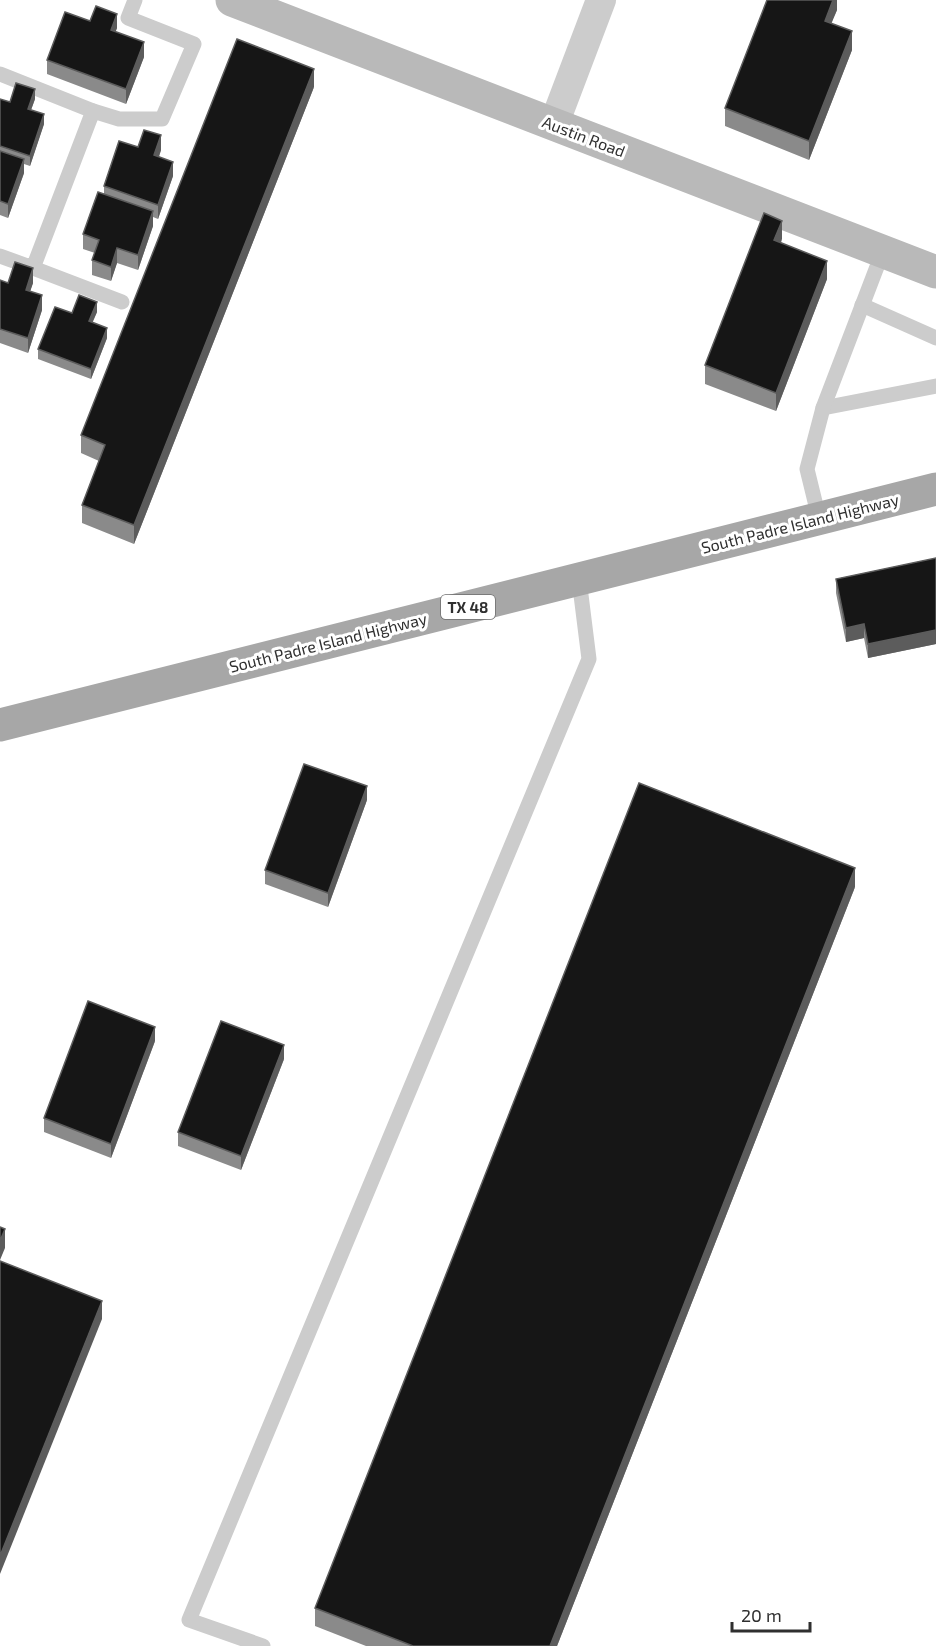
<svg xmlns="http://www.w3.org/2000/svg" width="936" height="1646" font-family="'Exo 2',sans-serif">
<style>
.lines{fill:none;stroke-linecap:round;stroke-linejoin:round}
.lane{stroke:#ccc;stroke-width:15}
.street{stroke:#ccc;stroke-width:30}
.secondary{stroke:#b9b9b9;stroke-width:33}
.primary{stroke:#a7a7a7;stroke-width:33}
.wall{fill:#8a8a8a}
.shaded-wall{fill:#5c5c5c}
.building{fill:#161616;stroke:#5c5c5c;stroke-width:1.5}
.labels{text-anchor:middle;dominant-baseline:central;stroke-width:6;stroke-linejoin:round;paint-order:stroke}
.shield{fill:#fff;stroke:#6d6d6d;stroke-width:1.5}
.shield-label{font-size:15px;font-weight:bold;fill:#2f2f2f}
.street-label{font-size:16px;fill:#2f2f2f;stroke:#fff}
</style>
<rect width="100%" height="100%" fill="#fff"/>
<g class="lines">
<g class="lane">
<polyline points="0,74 93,111"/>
<polyline points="0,256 33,268 93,111 119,119 162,119 194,44 128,18 135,0"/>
<polyline points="33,268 122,302"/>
<polyline points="862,305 936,338"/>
<polyline points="823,408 936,386"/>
<polyline points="819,518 807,469 823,408 883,251"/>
<polyline points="263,1646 189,1620 589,659 579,579"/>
</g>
<polyline class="street" points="554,124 601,0"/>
<polyline class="secondary" points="232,0 936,272"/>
<polyline class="primary" points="0,725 936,489"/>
</g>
<g class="wall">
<polygon points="837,0 837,10 831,23 852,50 809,160 725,126 725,108"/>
<polygon points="90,21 117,28 115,32 144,57 126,104 47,74 47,60"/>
<polygon points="314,87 134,544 82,523 82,505 99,461 81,453 81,435"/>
<polygon points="0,99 10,102 35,99 31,110 44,124 30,166 24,164 24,173 8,218 0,215"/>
<polygon points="138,147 161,150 159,157 173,176 158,219 153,217 153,226 138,270 117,263 111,281 92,275 92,260 95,253 83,249 83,234 104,194 104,186"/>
<polygon points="782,239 781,243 827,279 776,411 705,384 705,365"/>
<polygon points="0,280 8,283 33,283 30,291 42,310 28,353 0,343"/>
<polygon points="97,312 92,322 107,338 91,379 38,359 38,349 72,313"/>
<polygon points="936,558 936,644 868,658 864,638 846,642 836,593 836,579"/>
<polygon points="367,800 328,907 265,884 265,870"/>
<polygon points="855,887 557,1646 366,1646 315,1626 315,1608"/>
<polygon points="155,1041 111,1158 44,1132 44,1118"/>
<polygon points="284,1059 241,1170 178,1146 178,1132"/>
</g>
<g class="shaded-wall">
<polygon points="833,0 837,0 837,10 825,39 825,21"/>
<polygon points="117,14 117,28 111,44 111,30"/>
<polygon points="852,31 852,50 809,160 809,141"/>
<polygon points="144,42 144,57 126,104 126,89"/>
<polygon points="314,69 314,87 134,544 134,525"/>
<polygon points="35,89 35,99 28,118 28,109"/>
<polygon points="44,114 44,124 30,166 30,156"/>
<polygon points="161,135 161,150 154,170 154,155"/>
<polygon points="24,159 24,173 8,218 8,204"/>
<polygon points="173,162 173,176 158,219 158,205"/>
<polygon points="153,211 153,226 138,270 138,255"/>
<polygon points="782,221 782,239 774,259 774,240"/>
<polygon points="117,248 117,263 111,281 111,267"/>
<polygon points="827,261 827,279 776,411 776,393"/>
<polygon points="33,268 33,283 26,304 26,290"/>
<polygon points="42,295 42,310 28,353 28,338"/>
<polygon points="97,302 97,312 89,331 89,321"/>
<polygon points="107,328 107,338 91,379 91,369"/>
<polygon points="864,624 864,638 846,642 846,628"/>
<polygon points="936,630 936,644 868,658 868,644"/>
<polygon points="367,786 367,800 328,907 328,893"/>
<polygon points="855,868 855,887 557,1646 550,1646"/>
<polygon points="155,1027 155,1041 111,1158 111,1144"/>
<polygon points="284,1045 284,1059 241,1170 241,1156"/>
<polygon points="5,1229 5,1248 0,1260 0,1241"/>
<polygon points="102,1301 102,1319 0,1574 0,1556"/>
</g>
<g class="building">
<polygon points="767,0 833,0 825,21 852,31 809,141 725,108"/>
<polygon points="96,6 117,14 111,30 144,42 126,89 47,60 65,12 90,21"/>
<polygon points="237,39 314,69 134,525 82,505 105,445 81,435"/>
<polygon points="16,83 35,89 28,109 44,114 30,156 0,146 0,99 10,102"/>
<polygon points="144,130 161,135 154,155 173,162 158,205 104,186 119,141 138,147"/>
<polygon points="0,151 24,159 8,204 0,201"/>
<polygon points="98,192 153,211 138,255 117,248 111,267 92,260 99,240 83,234"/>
<polygon points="764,213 782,221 774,240 827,261 776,393 705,365"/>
<polygon points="15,262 33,268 26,290 42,295 28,338 0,329 0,280 8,283"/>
<polygon points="79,295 97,302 89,321 107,328 91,369 38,349 55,307 72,313"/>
<polygon points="936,558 936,630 868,644 864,624 846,628 836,579"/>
<polygon points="304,764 367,786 328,893 265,870"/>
<polygon points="639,783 855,868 550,1646 413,1646 315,1608"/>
<polygon points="88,1001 155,1027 111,1144 44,1118"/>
<polygon points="221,1021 284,1045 241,1156 178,1132"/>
<polygon points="0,1227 5,1229 0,1241"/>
<polygon points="0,1261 102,1301 0,1556"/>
</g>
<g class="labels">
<rect class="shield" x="441" y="595" width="54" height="24" rx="4.5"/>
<g class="shield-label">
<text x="468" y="607">TX 48</text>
</g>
<g class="street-label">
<text transform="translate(584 136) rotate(21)">Austin Road</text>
<text transform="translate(800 523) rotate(-14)">South Padre Island Highway</text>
<text transform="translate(328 642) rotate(-14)">South Padre Island Highway</text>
</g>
</g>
<path d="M732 1622v9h78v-9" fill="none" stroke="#2f2f2f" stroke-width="3"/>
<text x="741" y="1622" font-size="18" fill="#2f2f2f" stroke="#ffffff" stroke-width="4.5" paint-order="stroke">20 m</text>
</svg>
